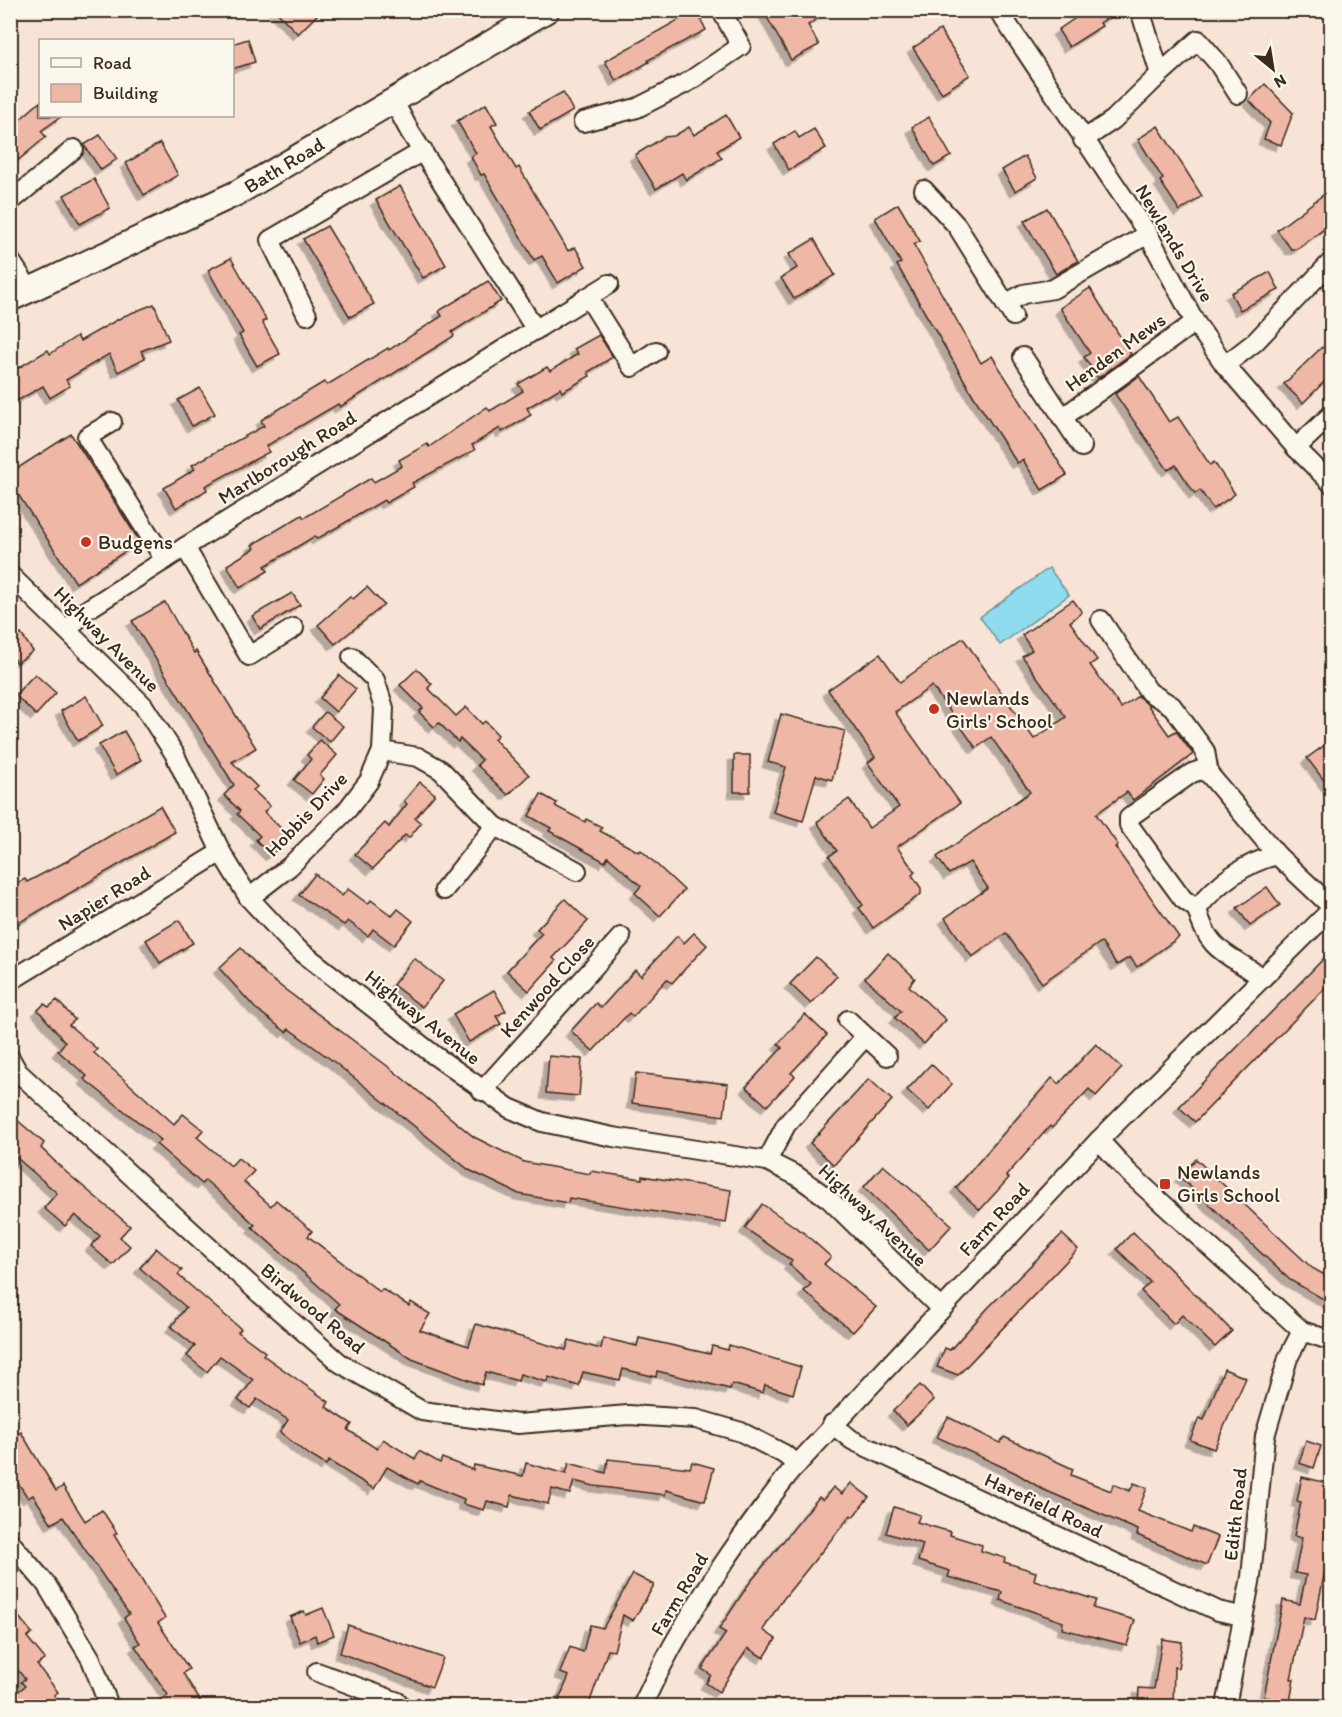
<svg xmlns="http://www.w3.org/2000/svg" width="1342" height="1717" font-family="Itim,sans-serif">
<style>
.water{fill:#90dcef;stroke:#6e959b;stroke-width:1.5}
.building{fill:#efb7a6;stroke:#3b2a1e;stroke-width:1.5;filter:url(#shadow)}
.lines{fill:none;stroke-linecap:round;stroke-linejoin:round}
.minor-casing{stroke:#3b2a1e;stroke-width:22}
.major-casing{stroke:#3b2a1e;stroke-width:28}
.minor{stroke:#fbf7ec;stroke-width:18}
.major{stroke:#fbf7ec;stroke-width:24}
.poi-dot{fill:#c8321e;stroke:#fbf7ec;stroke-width:2}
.labels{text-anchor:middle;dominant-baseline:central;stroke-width:4.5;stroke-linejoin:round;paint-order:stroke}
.street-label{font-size:20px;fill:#3b2a1e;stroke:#fbf7ec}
.poi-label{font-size:20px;fill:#3b2a1e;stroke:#fbf7ec;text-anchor:start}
</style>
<defs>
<filter id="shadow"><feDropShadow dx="-5.5" dy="5.5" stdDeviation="0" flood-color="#0004"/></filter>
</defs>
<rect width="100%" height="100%" fill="#f7e4d7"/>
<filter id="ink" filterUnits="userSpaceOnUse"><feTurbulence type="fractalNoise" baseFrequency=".0167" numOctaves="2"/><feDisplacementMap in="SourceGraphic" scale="12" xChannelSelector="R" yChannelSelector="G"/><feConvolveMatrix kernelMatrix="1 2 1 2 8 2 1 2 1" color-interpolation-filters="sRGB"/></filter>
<g filter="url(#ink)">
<polygon class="water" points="1049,568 1069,595 1000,645 980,617"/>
<g class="building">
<polygon points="275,10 322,10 298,34"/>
<polygon points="696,10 706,30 648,60 649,62 616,81 605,61"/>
<polygon points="763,10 830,10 808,25 819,45 791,60"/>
<polygon points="1087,10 1119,10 1100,23 1102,26 1069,47 1058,30"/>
<polygon points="940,30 970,75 942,93 913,48"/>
<polygon points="248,39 255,62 232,69 232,44"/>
<polygon points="1265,84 1293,113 1281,145 1264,139 1270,123 1249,100"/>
<polygon points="563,92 573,111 540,130 529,111"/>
<polygon points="40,102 40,116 62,116 41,131 46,137 10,167 10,128"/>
<polygon points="486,104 497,123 491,126 516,169 519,167 568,251 575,247 586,266 558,283 542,256 534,260 484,174 481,175 471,157 476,153 457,121"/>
<polygon points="726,115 739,137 717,151 722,158 686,180 682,173 656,189 635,155 664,137 674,136 689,127 694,135"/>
<polygon points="929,117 951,156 934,166 912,127"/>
<polygon points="1158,126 1202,196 1180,211 1160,181 1163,179 1138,139"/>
<polygon points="814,129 826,148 789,170 774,144 795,131 799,138"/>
<polygon points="100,135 117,159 101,170 84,145"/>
<polygon points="160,143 178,175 144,195 126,163"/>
<polygon points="1025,156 1037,178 1015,191 1002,170"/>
<polygon points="94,179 110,208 80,224 64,195"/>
<polygon points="400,186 446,265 423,278 376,200"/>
<polygon points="1323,195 1332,206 1332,223 1297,249 1291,249 1277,230"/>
<polygon points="898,204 920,241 914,245 981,363 992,356 1067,475 1042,490 1023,460 1017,463 974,397 897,265 901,263 875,218"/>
<polygon points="1047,208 1078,261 1056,274 1024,221"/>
<polygon points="327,226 374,304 350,317 303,239"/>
<polygon points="814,239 835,275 794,299 781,278 797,268 789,254"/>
<polygon points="231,258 266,320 262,322 280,354 257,366 239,335 243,333 208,270"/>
<polygon points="1270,272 1279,290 1240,310 1231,293"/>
<polygon points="488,281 501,301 452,332 454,336 340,407 338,404 266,446 269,452 205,486 207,490 176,508 164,488 195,469 192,465 264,426 261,420 324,382 327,385 388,348 389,350 442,316 439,311"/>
<polygon points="1090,288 1131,354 1098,378 1084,357 1090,353 1060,308"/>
<polygon points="154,304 169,340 141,351 145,358 118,372 109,354 66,380 70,386 50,398 43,386 10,405 10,373 48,350 50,354 77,336 80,341 124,316"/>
<polygon points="599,335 613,357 588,372 590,376 562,392 560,388 527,408 531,415 502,432 500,428 472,445 475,450 412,483 414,487 386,503 384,500 317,539 315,536 265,566 268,571 240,588 227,565 255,548 252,545 302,515 304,518 371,478 374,482 402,466 399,460 427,444 429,447 487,407 490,411 523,391 518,384 547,367 550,371 578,354 574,349"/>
<polygon points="1322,347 1332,356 1332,374 1303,403 1284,384"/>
<polygon points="1139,376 1169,422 1178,417 1210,465 1214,462 1235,494 1213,509 1200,490 1195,494 1176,465 1168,470 1115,394"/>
<polygon points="200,388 215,414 192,426 178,400"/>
<polygon points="71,434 140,542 76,583 10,482 10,473"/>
<polygon points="367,587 384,605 335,644 318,625 350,597 353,599"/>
<polygon points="292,593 300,605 260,629 252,616"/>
<polygon points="1073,600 1082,612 1070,622 1097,660 1090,665 1121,708 1138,696 1147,704 1169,735 1176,731 1193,754 1133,800 1127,792 1096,814 1118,845 1115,847 1179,937 1137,967 1130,957 1117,965 1101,942 1042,983 1006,933 972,957 945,918 988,888 970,862 949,874 937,857 1030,792 991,737 976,748 932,686 895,712 960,803 897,847 915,872 912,875 921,888 921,894 873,928 859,908 863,905 829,856 837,851 817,822 849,799 869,828 899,807 868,763 875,757 828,690 880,654 900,682 963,638 1034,739 1066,717 1022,656 1032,650 1022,635"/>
<polygon points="165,602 194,653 196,651 256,748 232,762 257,787 253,790 270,806 264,812 289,836 271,855 256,840 260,836 237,814 240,811 224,795 234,785 132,621"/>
<polygon points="21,634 33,651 17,663 10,654 10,641"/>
<polygon points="417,669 432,684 428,688 456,716 466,707 482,724 485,721 498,735 494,739 529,775 508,795 477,765 482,760 460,739 458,742 439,723 434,727 419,712 423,708 400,685"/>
<polygon points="35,674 56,693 36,715 15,695"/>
<polygon points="339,675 356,689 336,712 320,698"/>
<polygon points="86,696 103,726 78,741 61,711"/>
<polygon points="325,712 343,726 330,742 312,727"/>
<polygon points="781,714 845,731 832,780 816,775 803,821 773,812 786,767 768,762"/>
<polygon points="124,731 141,760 116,775 99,745"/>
<polygon points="320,740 337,755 320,775 324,779 312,794 294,780 311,759 307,755"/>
<polygon points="1332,740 1332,791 1307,758"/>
<rect x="734" y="755" width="16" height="37"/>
<polygon points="420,782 435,794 415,818 421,823 409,838 405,835 373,869 355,854 385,823 389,827 407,804 404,801"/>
<polygon points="541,794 557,803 555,806 585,822 586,819 602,827 600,831 639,852 641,850 684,890 660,916 635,893 641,886 608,857 605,862 549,831 551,828 529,816"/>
<polygon points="160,806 175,832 10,928 10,887 25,879 27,882 69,860"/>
<polygon points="315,874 342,896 348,889 368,904 371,900 392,916 398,909 413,921 394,945 373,929 368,936 348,921 344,925 299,895"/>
<polygon points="1267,887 1280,905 1250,926 1237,908"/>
<polygon points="565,899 588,921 553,958 556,961 529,991 507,971 542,933 537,929"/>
<polygon points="179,920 193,943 160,963 146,940"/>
<polygon points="694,933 707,945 672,983 667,979 633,1017 629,1013 593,1051 571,1031 596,1003 601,1008 635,970 641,976 677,936 684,943"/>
<polygon points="241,948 267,976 390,1068 474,1137 524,1162 590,1174 591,1171 642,1179 642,1176 731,1190 726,1223 569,1198 568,1203 519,1194 469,1170 333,1061 289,1029 286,1032 255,1008 219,968"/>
<polygon points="1332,950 1332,981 1195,1122 1179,1107"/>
<polygon points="888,953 915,978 909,986 946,1020 924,1044 895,1018 901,1011 865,978"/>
<polygon points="816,957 837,976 811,1004 790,984"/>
<polygon points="414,958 443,981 422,1007 393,985"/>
<polygon points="494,990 506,1011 496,1016 501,1024 469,1042 453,1014"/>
<polygon points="57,1000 75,1020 69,1025 97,1049 94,1053 144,1097 174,1124 183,1114 203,1130 197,1137 231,1166 238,1158 254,1171 244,1182 271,1206 276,1200 312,1231 308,1236 380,1292 382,1289 409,1306 411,1302 430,1314 420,1330 469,1346 476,1324 566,1350 569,1340 601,1349 603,1338 637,1346 639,1338 710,1354 712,1346 728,1350 729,1345 801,1367 793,1394 765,1385 763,1393 732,1384 730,1389 657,1371 656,1377 623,1369 620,1380 583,1372 579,1386 548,1377 547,1382 520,1374 518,1381 486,1372 482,1385 412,1359 335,1309 339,1304 252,1227 255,1225 233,1204 205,1180 202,1184 156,1144 161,1140 84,1079 87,1076 58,1051 65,1042 38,1010 44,1004 49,1007"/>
<polygon points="805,1014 827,1035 791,1073 795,1076 767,1106 746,1087 782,1048 778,1044"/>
<polygon points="1096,1044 1122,1068 1096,1096 1089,1089 1052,1128 1050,1126 1006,1176 1009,1178 980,1210 956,1188 1052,1078 1059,1084"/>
<polygon points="549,1056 582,1059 579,1096 546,1093"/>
<polygon points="931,1064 952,1084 929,1110 907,1090"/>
<polygon points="636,1073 728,1084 724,1116 632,1103"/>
<polygon points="869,1079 892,1100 834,1165 810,1143"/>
<polygon points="10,1114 44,1143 41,1148 66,1172 130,1226 120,1237 130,1246 113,1265 91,1246 100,1236 75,1215 65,1226 44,1208 57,1193 10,1152"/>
<polygon points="1196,1159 1312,1268 1332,1279 1332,1304 1290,1280 1180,1177"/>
<polygon points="883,1165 952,1225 929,1250 864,1187"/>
<polygon points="762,1204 804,1233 831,1257 824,1264 876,1307 853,1332 804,1291 811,1284 789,1264 792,1261 745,1228"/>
<polygon points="1133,1232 1232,1331 1215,1347 1182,1315 1174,1324 1141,1291 1150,1282 1117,1249"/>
<polygon points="1062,1234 1078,1249 958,1375 937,1367 945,1348 950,1350 988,1308"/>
<polygon points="156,1248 182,1270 178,1275 241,1329 238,1332 265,1352 263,1355 329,1402 326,1407 352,1424 348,1430 377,1449 383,1439 415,1459 419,1451 440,1463 442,1458 473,1470 474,1465 523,1476 526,1463 566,1474 569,1463 606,1473 608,1459 690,1468 692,1462 714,1468 705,1501 666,1490 665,1495 594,1486 574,1481 570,1494 552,1489 548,1504 512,1495 509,1507 487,1501 484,1510 463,1504 464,1499 420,1481 418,1484 387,1467 374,1489 329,1461 326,1465 306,1453 280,1432 288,1420 257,1399 250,1408 238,1400 253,1380 220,1356 207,1372 187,1356 195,1346 171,1327 186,1307 140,1268"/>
<polygon points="1224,1369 1246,1378 1214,1449 1190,1440 1199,1418 1204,1420"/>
<polygon points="920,1385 934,1400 907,1425 893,1411"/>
<polygon points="948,1417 1000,1443 1004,1437 1073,1469 1071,1475 1111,1491 1113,1484 1130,1491 1134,1483 1147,1488 1138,1511 1191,1532 1193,1527 1218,1537 1207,1565 1137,1535 1138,1530 1042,1489 1016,1473 937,1437"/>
<polygon points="21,1432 56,1491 63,1486 85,1521 102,1510 117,1533 114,1535 165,1618 158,1623 189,1669 183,1673 204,1707 151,1707 168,1695 135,1646 140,1643 124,1618 129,1614 63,1517 52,1524 33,1495 28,1498 10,1471 10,1439"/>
<polygon points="1306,1441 1321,1446 1314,1468 1299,1463"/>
<polygon points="1302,1477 1332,1484 1332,1536 1315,1620 1304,1617 1291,1679 1294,1679 1290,1702 1264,1697 1283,1600 1300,1604 1306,1575 1295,1573 1302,1538 1294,1536 1301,1502 1297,1501"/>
<polygon points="851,1483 869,1497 853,1517 851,1515 780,1603 763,1630 776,1639 764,1658 748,1648 719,1692 706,1683 711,1675 702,1669 726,1633 719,1629 748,1585 819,1497 823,1500 833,1487 842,1494"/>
<polygon points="894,1507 920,1515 917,1522 951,1532 950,1535 982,1545 981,1551 1005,1558 1004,1562 1036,1572 1034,1580 1096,1600 1093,1608 1135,1620 1127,1645 1062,1629 1063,1622 1000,1600 1002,1592 948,1577 950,1571 918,1561 923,1544 886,1533"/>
<polygon points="633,1574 654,1585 633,1621 623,1615 614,1651 608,1650 588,1707 556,1707 569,1676 560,1673 570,1647 583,1652 590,1625 603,1628"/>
<polygon points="10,1606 32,1633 27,1637 45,1659 37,1665 58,1692 54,1695 63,1707 24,1707 15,1694 25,1686 21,1682 25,1679 10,1660"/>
<polygon points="323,1608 334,1635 317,1642 315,1635 300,1642 290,1617 304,1611 306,1615"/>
<polygon points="348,1625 443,1658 432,1687 340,1653"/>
<polygon points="1162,1639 1182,1642 1178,1668 1174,1667 1173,1707 1138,1705 1139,1688 1154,1689"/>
</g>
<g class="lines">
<g class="minor-casing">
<g id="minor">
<polyline points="998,10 1148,234 1195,322 1225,365 1296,448 1332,484"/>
<polyline points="1160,74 1198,40 1218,63 1238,94"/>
<polyline points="393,100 410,132 536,330"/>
<polyline points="583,122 637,108 688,82 741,46 721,10"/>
<polyline points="1083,140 1113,120 1160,74 1140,10"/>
<polyline points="924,190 957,226 1013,316"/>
<polyline points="10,202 74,149"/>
<polyline points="10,260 29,289"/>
<polyline points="588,297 632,367 656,351"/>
<polyline points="1005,304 1023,294 1053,289 1148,234"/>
<polyline points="307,315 270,240 423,151"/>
<polyline points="1023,357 1082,447"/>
<polyline points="1225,365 1255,342 1332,261"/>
<polyline points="1062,418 1195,322"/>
<polyline points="112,422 87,437 165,560"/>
<polyline points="1296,448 1332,414"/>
<polyline points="185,547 249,656 294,628"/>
<polyline points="10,575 143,705 174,753 221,852 249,898 294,946 434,1055 509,1108 542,1122 613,1137 767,1161 797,1176 829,1199 940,1308"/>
<polyline points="1101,620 1149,692 1172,706 1205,751 1209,774"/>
<polyline points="68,630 85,611 185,547 609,284"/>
<polyline points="382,751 418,757 441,770 495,826 577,871"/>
<polyline points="444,890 495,826"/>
<polyline points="249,898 289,867 347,810 369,781 382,751 384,708 375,680 352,657"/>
<polyline points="1197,909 1183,899 1129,825 1129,818 1134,814 1192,773 1201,770 1209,774 1277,855"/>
<path d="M1262,978C1230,954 1208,953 1197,909C1217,883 1245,863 1277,855L1332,907"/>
<polyline points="10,981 221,852"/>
<polyline points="848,1020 887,1056"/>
<polyline points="10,1058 18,1072 260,1294 340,1363 422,1411 518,1424 628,1415 696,1419 741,1432 784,1454 797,1465"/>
<polyline points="482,1091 621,937"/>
<polyline points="1099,1140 1128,1172 1302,1331 1332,1341"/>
<polyline points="767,1161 786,1125 865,1037"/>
<polyline points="832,1424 852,1440 1218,1611 1242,1616"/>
<polyline points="10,1542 46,1584 91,1659 109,1706"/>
<polyline points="317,1672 398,1702 397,1706"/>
<path d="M642,1706C681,1621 734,1544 791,1471L1099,1140L1332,909"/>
<polyline points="1226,1706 1251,1577 1265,1436 1288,1358 1302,1331"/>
</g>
</g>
<g class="major-casing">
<polyline id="major" points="10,299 237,193 547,10"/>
</g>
<use href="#minor" class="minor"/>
<use href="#major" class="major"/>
</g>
</g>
<g class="poi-dot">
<circle cx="86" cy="542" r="6"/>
<circle cx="934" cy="709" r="6"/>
<rect x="1159" y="1178" width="12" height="12" rx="3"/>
</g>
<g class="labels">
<g class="street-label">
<text transform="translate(284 165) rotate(-31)">Bath Road</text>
<text transform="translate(1175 243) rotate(59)">Newlands Drive</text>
<text transform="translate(1115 352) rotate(-36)">Henden Mews</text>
<text transform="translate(287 457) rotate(-32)">Marlborough Road</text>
<text transform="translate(107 639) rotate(45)">Highway Avenue</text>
<text transform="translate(306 814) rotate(-46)">Hobbis Drive</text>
<text transform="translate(104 898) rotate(-32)">Napier Road</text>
<text transform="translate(547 986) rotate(-48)">Kenwood Close</text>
<text transform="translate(423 1017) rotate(38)">Highway Avenue</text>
<text transform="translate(873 1215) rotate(43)">Highway Avenue</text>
<text transform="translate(994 1219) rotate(-47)">Farm Road</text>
<text transform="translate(313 1308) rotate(40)">Birdwood Road</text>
<text transform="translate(1044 1505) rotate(25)">Harefield Road</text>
<text transform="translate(1235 1514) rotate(-84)">Edith Road</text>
<text transform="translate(679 1594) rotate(-59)">Farm Road</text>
</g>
<g class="poi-label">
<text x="98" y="542">Budgens</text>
<text x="946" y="698">Newlands<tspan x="946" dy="23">Girls' School</tspan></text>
<text x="1177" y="1172">Newlands<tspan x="1177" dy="23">Girls School</tspan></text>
</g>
</g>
<rect width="1342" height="1717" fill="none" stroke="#fbf7ec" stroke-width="36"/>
<rect x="18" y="18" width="1306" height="1681" fill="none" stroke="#3b2a1e" stroke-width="2" filter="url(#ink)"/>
<rect x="39" y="39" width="195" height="78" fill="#fbf7ec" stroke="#aea59a" stroke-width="1.5"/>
<rect x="51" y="58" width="30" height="9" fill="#fbf7ec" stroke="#aea59a" stroke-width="1.5"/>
<text x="93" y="69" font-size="18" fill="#3b2a1e">Road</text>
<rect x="51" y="84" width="30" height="18" fill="#efb7a6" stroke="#aea59a" stroke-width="1.5"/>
<text x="93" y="99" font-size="18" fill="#3b2a1e">Building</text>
<g transform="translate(1273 69) rotate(150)" stroke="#fbf7ec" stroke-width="4.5" paint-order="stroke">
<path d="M0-4.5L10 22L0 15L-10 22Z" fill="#3b2a1e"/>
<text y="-9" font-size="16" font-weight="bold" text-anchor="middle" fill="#3b2a1e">N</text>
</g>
</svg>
